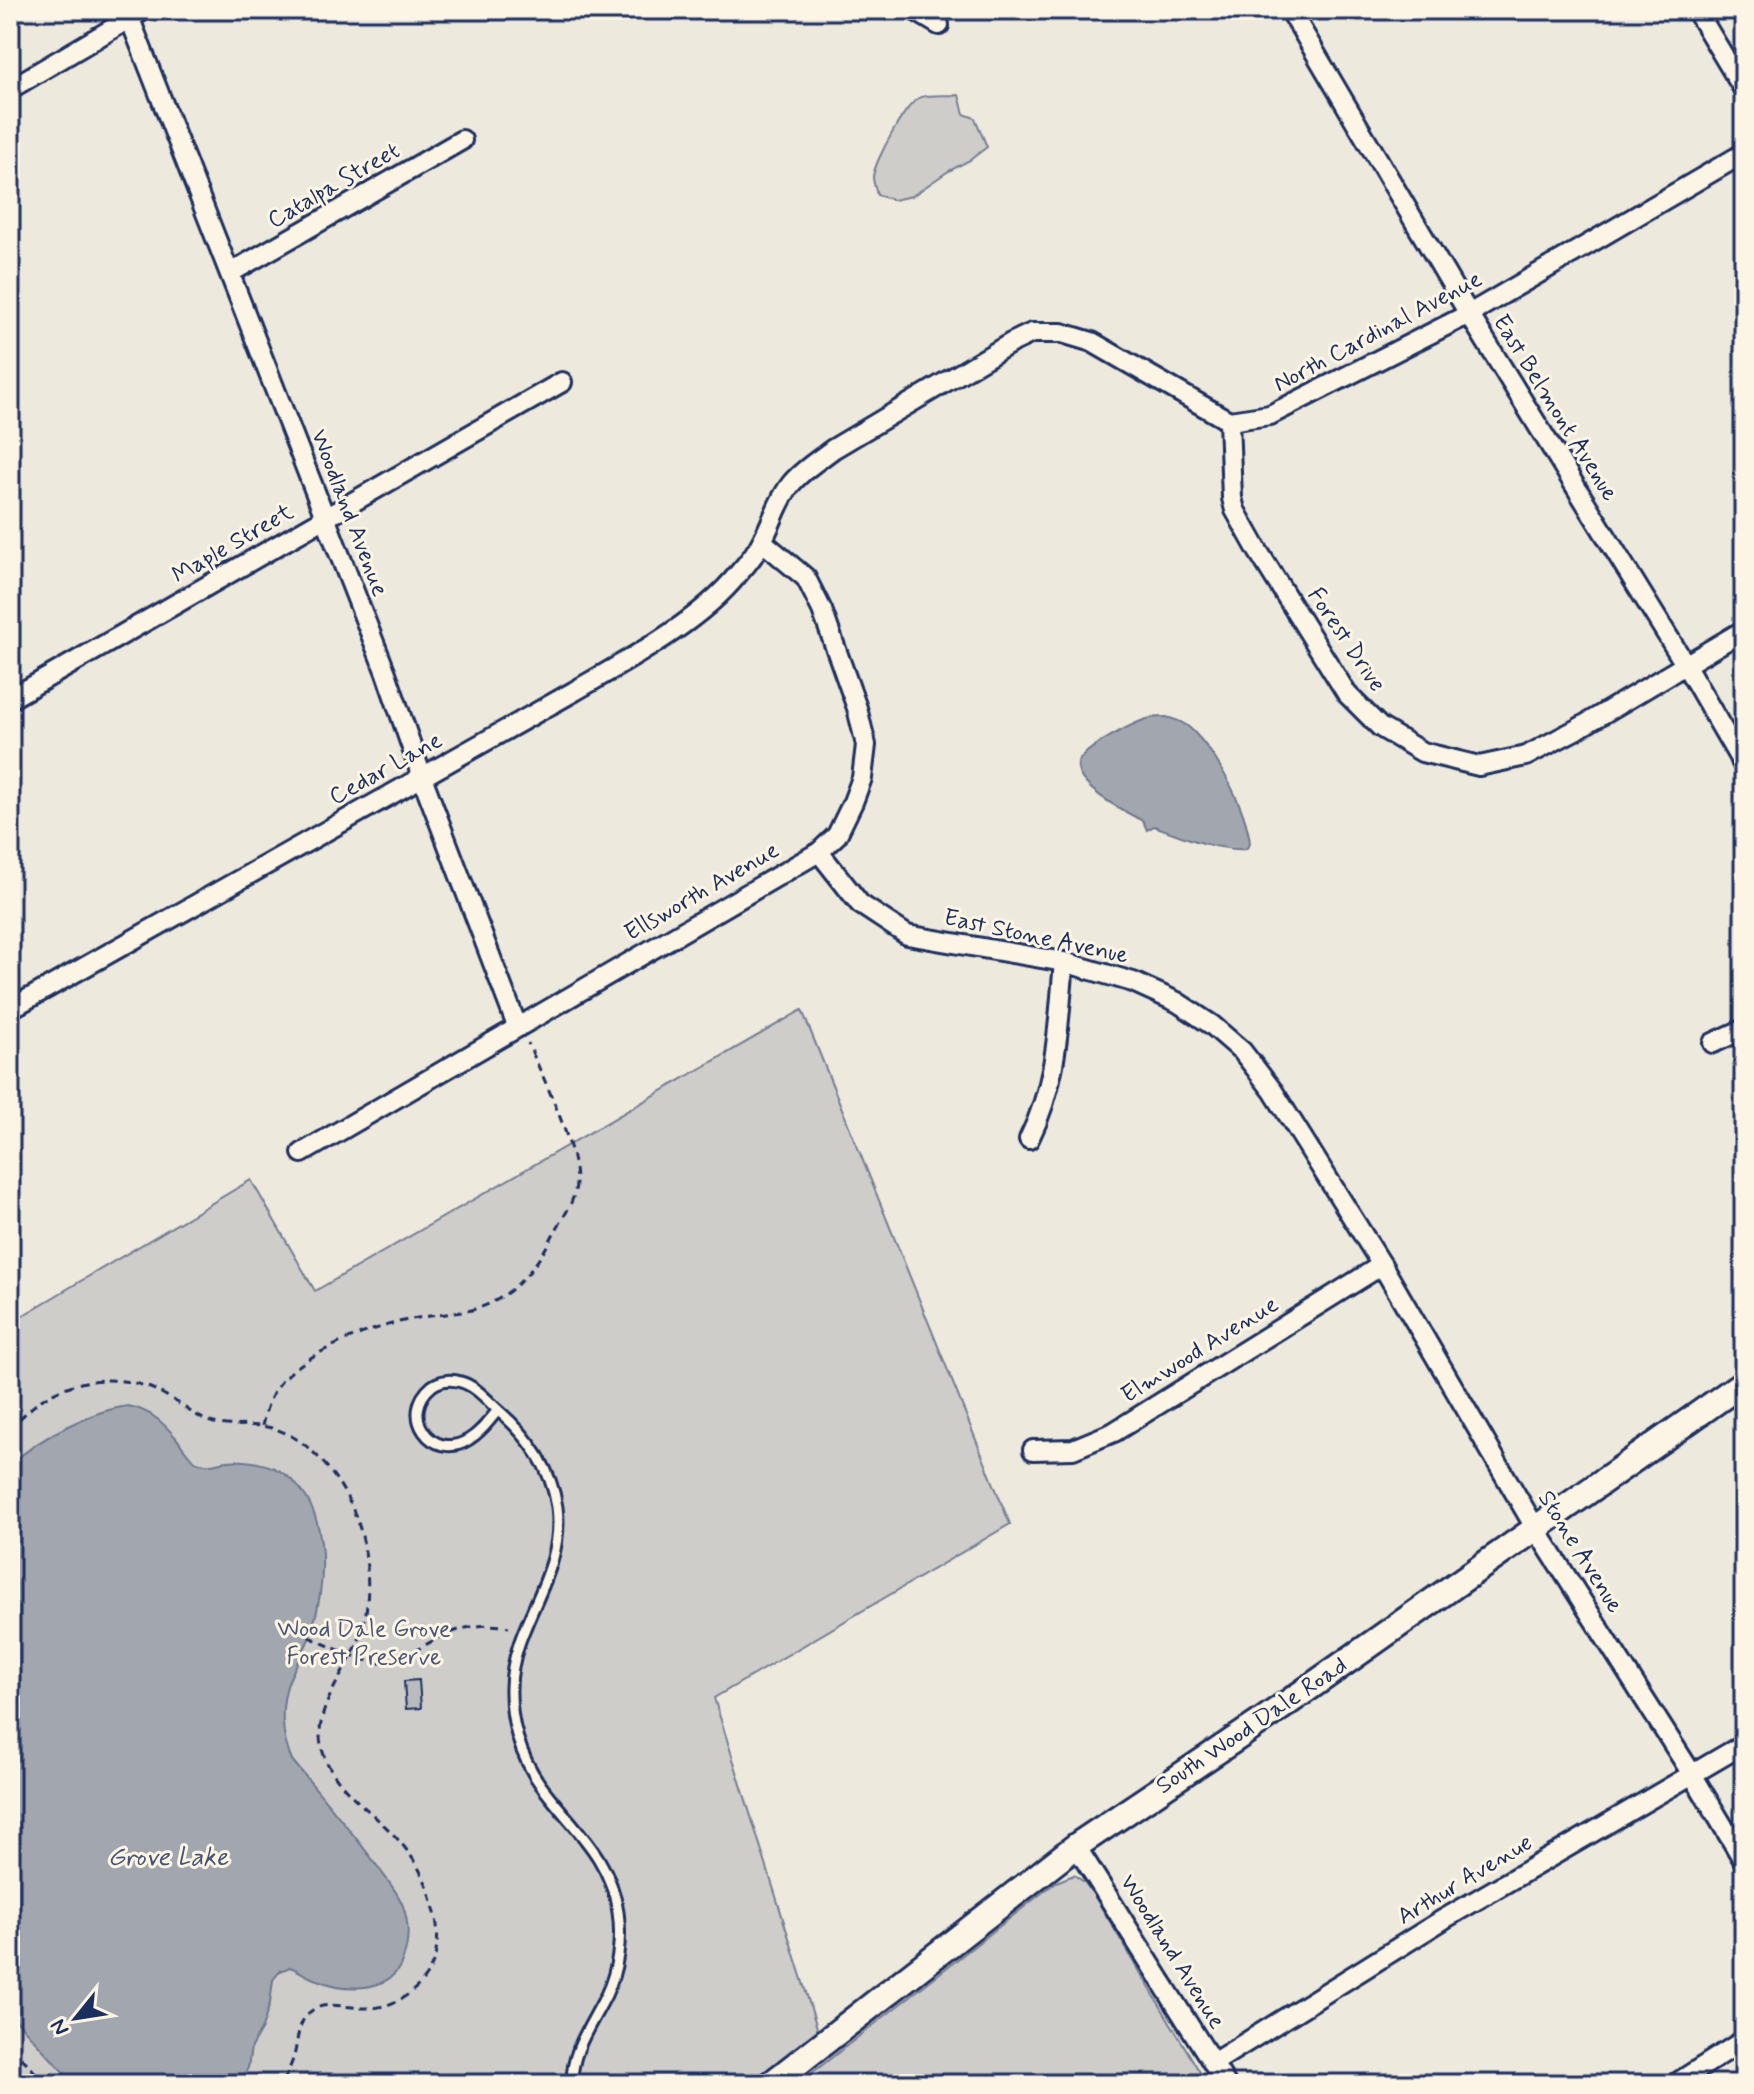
<svg xmlns="http://www.w3.org/2000/svg" width="1754" height="2094" font-family="Mynerve,sans-serif">
<style>
.green{fill:#cfcdca;stroke:#757e94;stroke-width:2}
.water{fill:#a2a7af;stroke:#6c778f;stroke-width:2}
.building{fill:#babbbe;stroke:#1b2f5e;stroke-width:2}
.lines{fill:none;stroke-linecap:round;stroke-linejoin:round}
.service-casing{stroke:#1b2f5e;stroke-width:15}
.minor-casing{stroke:#1b2f5e;stroke-width:24}
.secondary-casing{stroke:#1b2f5e;stroke-width:30}
.path{stroke:#1b2f5e;stroke-width:3;stroke-dasharray:8 6;stroke-linecap:butt}
.service{stroke:#fcf5e5;stroke-width:9}
.minor{stroke:#fcf5e5;stroke-width:18}
.secondary{stroke:#fcf5e5;stroke-width:24}
.labels{text-anchor:middle;dominant-baseline:central;stroke-width:6;stroke-linejoin:round;paint-order:stroke}
.street-label{font-size:24px;fill:#1b2f5e;stroke:#fcf5e5}
.park-label{font-size:24px;fill:#485679;stroke:#fcf5e5}
.water-label{font-size:26px;font-style:italic;fill:#445376;stroke:#fcf5e5}
</style>
<rect width="100%" height="100%" fill="#eee9dd"/>
<filter id="ink" filterUnits="userSpaceOnUse"><feTurbulence type="fractalNoise" baseFrequency=".0125" numOctaves="2"/><feDisplacementMap in="SourceGraphic" scale="16" xChannelSelector="R" yChannelSelector="G"/><feConvolveMatrix kernelMatrix="1 2 1 2 8 2 1 2 1" color-interpolation-filters="sRGB"/></filter>
<g filter="url(#ink)">
<g class="green">
<path d="M959,95L964,114L975,118L987,147L970,160L947,172L912,196L893,200L877,195C876,190 873,182 873,177C874,162 907,101 921,97C932,94 948,96 959,95Z"/>
<polygon points="802,1010 1010,1524 714,1698 818,2031 753,2084 10,2084 10,1323 251,1180 315,1291"/>
<polygon points="1074,1875 1084,1882 1094,1895 1207,2084 798,2084 1056,1882"/>
</g>
<g class="water">
<path d="M1166,717C1177,720 1186,723 1193,731C1218,756 1246,808 1250,843L1246,849C1217,851 1181,836 1154,826L1147,830L1143,821C1125,812 1087,792 1079,773C1078,770 1077,764 1079,761C1085,748 1133,723 1147,719C1153,717 1160,717 1166,717Z"/>
<path d="M128,1406C150,1410 164,1423 177,1439C184,1448 188,1457 197,1462C208,1467 217,1462 227,1461C243,1459 266,1463 280,1471C331,1503 327,1576 313,1627C308,1647 295,1664 288,1683C280,1707 281,1737 292,1760C322,1797 353,1832 380,1870C388,1881 399,1894 403,1906C410,1926 409,1947 400,1966C385,1994 342,1990 317,1980C307,1977 299,1970 290,1967L280,1971L273,1980L270,2003L262,2028L251,2047L248,2068L238,2084H74L10,2013V1465C39,1438 90,1411 128,1406Z"/>
</g>
<polygon class="building" points="419,1680 421,1708 406,1709 404,1681"/>
<g class="lines">
<g class="service-casing">
<g id="service">
<path d="M498,1410C489,1421 480,1433 468,1440C432,1462 398,1414 432,1386C440,1380 451,1379 461,1382C476,1386 488,1401 499,1411C529,1437 551,1467 557,1507C566,1576 512,1623 511,1687C510,1721 520,1756 540,1784C571,1827 610,1855 618,1912C622,1939 618,1970 606,1995C592,2024 571,2050 572,2084"/>
<polyline points="534,2084 571,2081"/>
</g>
</g>
<g class="minor-casing">
<g id="minor">
<polyline points="914,10 939,25"/>
<polyline points="1290,10 1469,314 1685,664 1744,766"/>
<polyline points="1696,10 1744,90"/>
<polyline points="130,19 386,673 422,777 517,1026"/>
<polyline points="10,89 144,10"/>
<polyline points="230,273 462,140"/>
<polyline points="1229,421 1232,498 1235,510 1258,551 1347,694 1380,727 1422,752 1479,766 1526,756 1579,728 1744,630"/>
<polyline points="10,699 562,382"/>
<polyline points="819,852 860,904 907,935 1064,962 1133,982 1177,1002 1212,1025 1242,1051 1273,1091 1382,1265 1536,1529 1692,1774 1744,1861"/>
<path d="M10,1009L573,692C626,661 700,622 738,574C747,564 757,552 763,539C773,521 778,500 791,484C802,470 819,460 833,449L1011,343L1032,333H1062L1092,342L1229,421L1270,415L1469,314L1744,153"/>
<polyline points="1713,1043 1744,1029"/>
<path d="M1029,1139C1058,1081 1058,1025 1064,962"/>
<polyline points="302,1153 819,852 837,835 853,802 862,778 866,745 857,708 822,610 806,578 763,542"/>
<polyline points="1033,1450 1073,1449 1114,1432 1382,1265"/>
<polyline points="1076,1846 1226,2084"/>
<polyline points="1213,2063 1444,1919 1744,1744"/>
<polyline points="1675,2084 1744,2040"/>
</g>
</g>
<g class="secondary-casing">
<polyline id="secondary" points="771,2084 1076,1846 1259,1723 1744,1382"/>
</g>
<g class="path">
<path d="M262,1426C266,1409 270,1395 281,1382C307,1350 383,1323 423,1317C447,1313 470,1314 493,1302C521,1287 539,1262 553,1235C562,1219 577,1199 576,1180C575,1142 544,1080 528,1043"/>
<path d="M10,1429C22,1416 35,1403 51,1394C85,1376 128,1375 161,1393C177,1401 191,1414 208,1421C226,1428 243,1424 261,1426C311,1431 351,1491 362,1536C369,1567 371,1606 360,1637C348,1672 311,1709 322,1749C332,1785 365,1806 390,1831C412,1853 427,1878 434,1909C438,1924 439,1941 435,1956C428,1985 398,2008 368,2008C350,2009 325,1999 310,2012C297,2022 298,2042 294,2056C291,2066 286,2076 282,2084"/>
<path d="M309,1637C328,1645 368,1665 386,1663C398,1662 410,1654 420,1648C449,1631 475,1621 509,1627"/>
<polyline points="10,2049 26,2062 45,2084"/>
</g>
<use href="#service" class="service"/>
<use href="#minor" class="minor"/>
<use href="#secondary" class="secondary"/>
</g>
</g>
<g class="labels">
<g class="street-label">
<text transform="translate(334 186) rotate(-30)">Catalpa Street</text>
<text transform="translate(1378 332) rotate(-28)">North Cardinal Avenue</text>
<text transform="translate(1555 408) rotate(58)">East Belmont Avenue</text>
<text transform="translate(349 513) rotate(69)">Woodland Avenue</text>
<text transform="translate(233 544) rotate(-30)">Maple Street</text>
<text transform="translate(1346 640) rotate(56)">Forest Drive</text>
<text transform="translate(386 769) rotate(-29)">Cedar Lane</text>
<text transform="translate(702 892) rotate(-30)">Ellsworth Avenue</text>
<text transform="translate(1036 937) rotate(12)">East Stone Avenue</text>
<text transform="translate(1200 1350) rotate(-32)">Elmwood Avenue</text>
<text transform="translate(1580 1552) rotate(58)">Stone Avenue</text>
<text transform="translate(1252 1726) rotate(-34)">South Wood Dale Road</text>
<text transform="translate(1465 1880) rotate(-31)">Arthur Avenue</text>
<text transform="translate(1172 1952) rotate(58)">Woodland Avenue</text>
</g>
<g class="park-label">
<text x="364" y="1629">Wood Dale Grove<tspan x="364" dy="28">Forest Preserve</tspan></text>
</g>
<g class="water-label">
<text x="168" y="1858">Grove Lake</text>
</g>
</g>
<rect width="1754" height="2094" fill="none" stroke="#fcf5e5" stroke-width="40"/>
<rect x="20" y="20" width="1714" height="2054" fill="none" stroke="#1b2f5e" stroke-width="3" filter="url(#ink)"/>
<g transform="translate(76 2018) rotate(240)" stroke="#fcf5e5" stroke-width="6" paint-order="stroke">
<path d="M0-6L14 30L0 20L-14 30Z" fill="#1b2f5e"/>
<text y="-12" font-size="22" font-weight="bold" text-anchor="middle" fill="#1b2f5e">N</text>
</g>
</svg>
